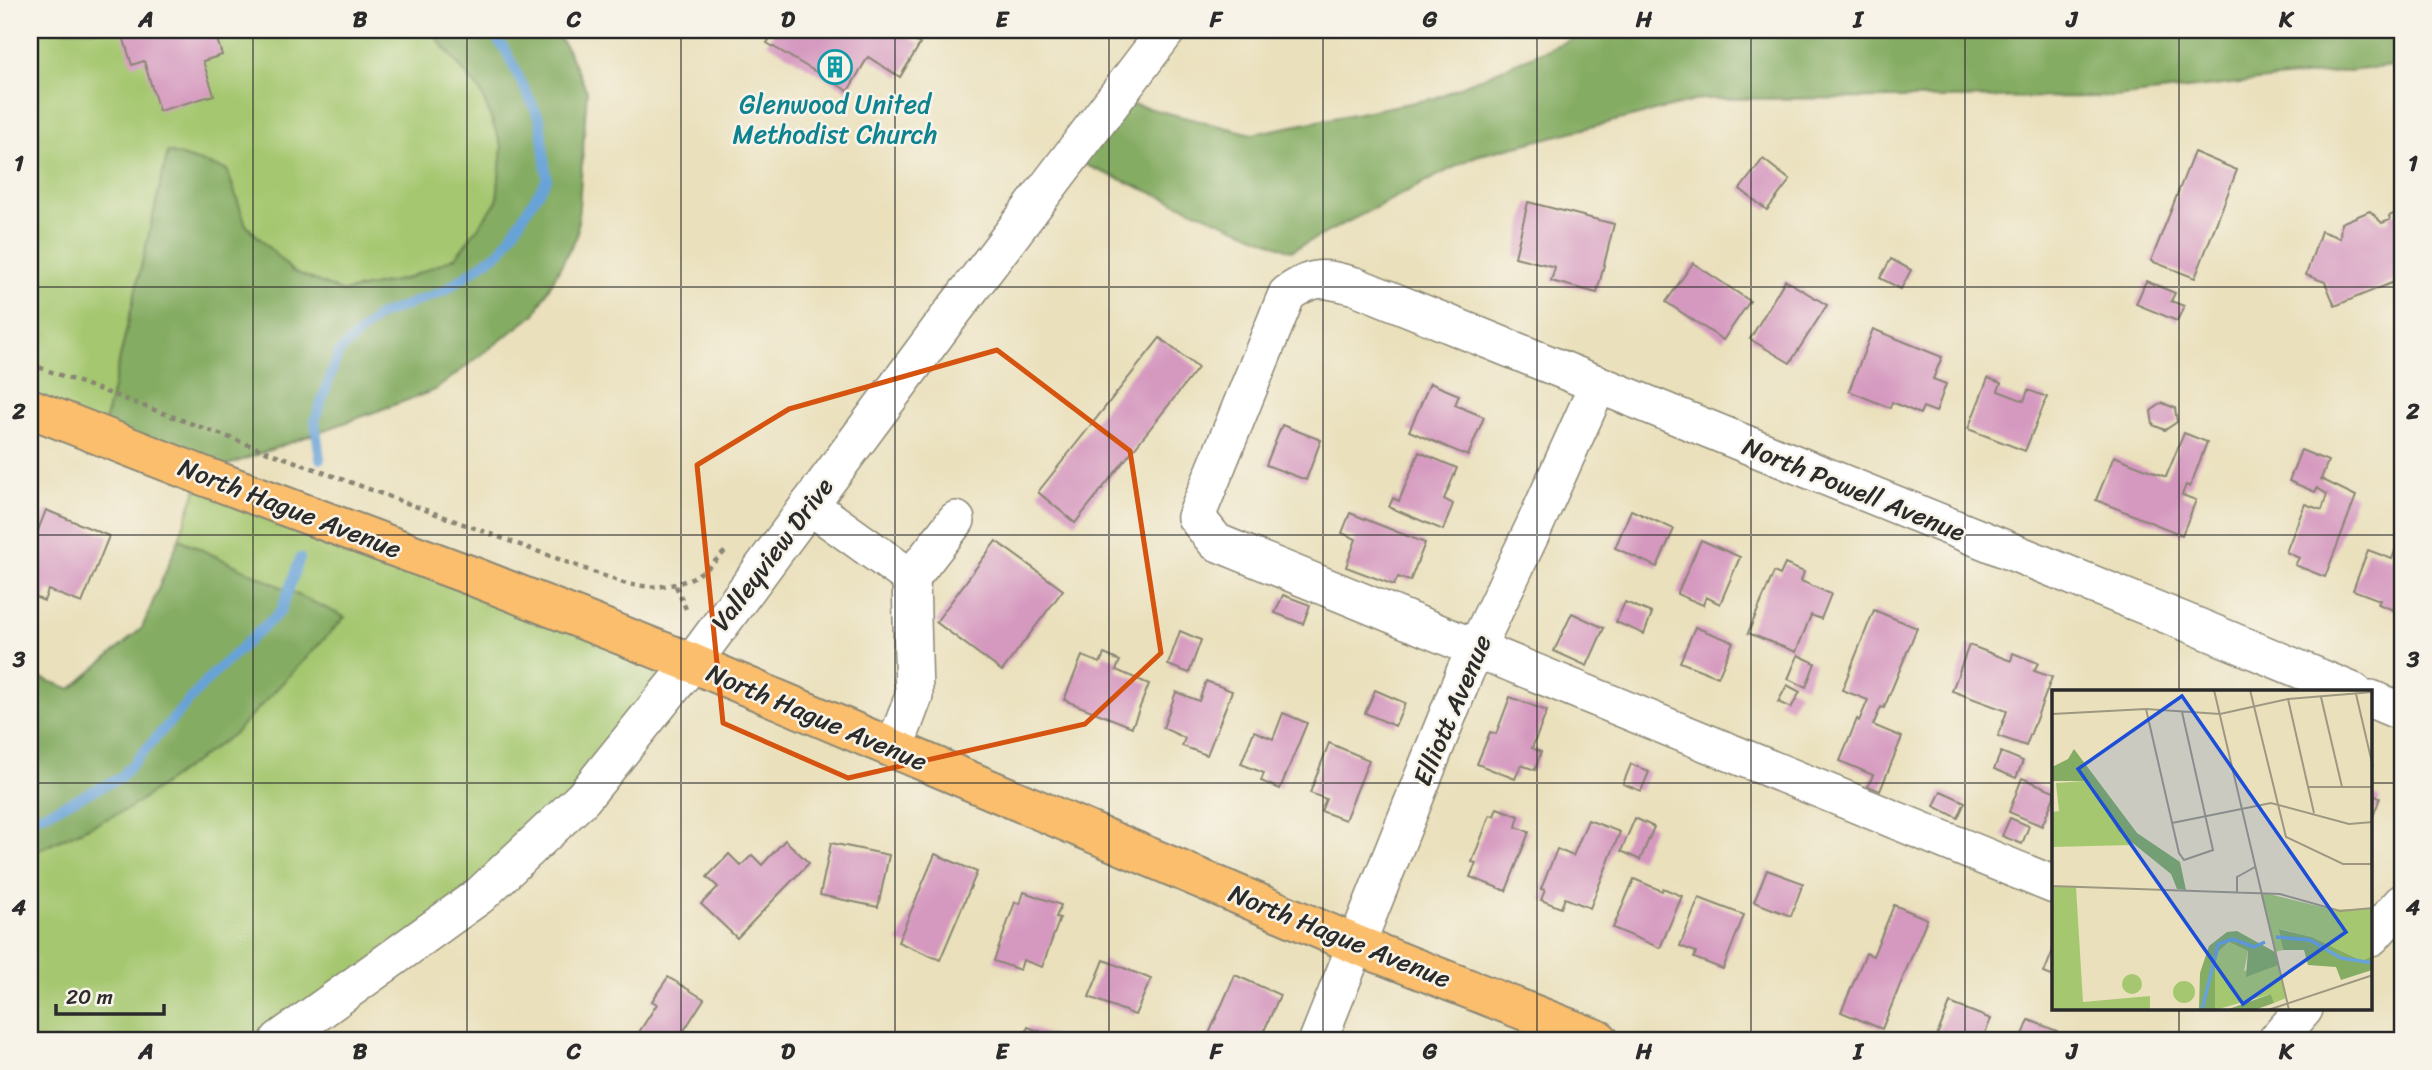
<svg xmlns="http://www.w3.org/2000/svg" width="2432" height="1070" font-family="Sriracha,sans-serif">
<style>
.green{fill:#a5c770;stroke:#68794e;stroke-width:2}
.forest{fill:#84ac62;stroke:#586c46;stroke-width:2}
.lines{fill:none;stroke-linecap:round;stroke-linejoin:round}
.stream{stroke:#68a3d8;stroke-width:10}
.building{fill:#d598bf}
.minor-casing{stroke:#8a8674;stroke-width:40}
.major-casing{stroke:#8a8674;stroke-width:42}
.path{stroke:#8a8674;stroke-width:4.5;stroke-dasharray:5 5;stroke-linecap:butt}
.minor{stroke:#fff;stroke-width:37}
.major{stroke:#fabe6d;stroke-width:38}
.marked{fill:none;stroke:#d5540f;stroke-width:5;stroke-linejoin:round}
.grid{fill:none;stroke:#2b2b2b;stroke-width:2;stroke-opacity:0.55}
.labels{text-anchor:middle;dominant-baseline:central;stroke-width:5;stroke-linejoin:round;paint-order:stroke}
.culture-label{font-size:26px;fill:#0d838f;stroke:#f7f3e8}
.street-label{font-size:26px;fill:#2b2b2b;stroke:#f7f3e8}
.inset-river{fill:none;stroke:#68a3d8;stroke-width:3.5}
.inset-road{fill:none;stroke:#9e9882;stroke-width:2}
.view{fill:#1d4ed8;fill-opacity:0.15;stroke:#1d4ed8;stroke-width:3.5}
.inset-edge{fill:none;stroke:#2b2b2b;stroke-width:3.5}
.neatline{fill:none;stroke:#2b2b2b;stroke-width:2.5}
.grid-label{font-size:23px;text-anchor:middle;font-weight:bold;fill:#2b2b2b}
</style>
<rect width="100%" height="100%" fill="#f7f3e8"/>
<filter id="ink" filterUnits="userSpaceOnUse"><feTurbulence type="fractalNoise" baseFrequency=".0143" numOctaves="2"/><feDisplacementMap in="SourceGraphic" scale="14" xChannelSelector="R" yChannelSelector="G"/><feConvolveMatrix kernelMatrix="1 2 1 2 8 2 1 2 1" color-interpolation-filters="sRGB"/></filter>
<filter id="wash" filterUnits="userSpaceOnUse"><feTurbulence type="fractalNoise" baseFrequency=".00686" numOctaves="4" result="noise"/><feDisplacementMap in="SourceGraphic" scale="28" xChannelSelector="R" yChannelSelector="G"/><feGaussianBlur stdDeviation="1.57" result="paint"/><feColorMatrix in="noise" values="0 0 0 0 0 0 0 0 0 0 0 0 0 0 0 0 0 1.4 0 .05"/><feComposite in="paint" operator="in"/></filter>
<g filter="url(#wash)">
<rect width="100%" height="100%" fill="#eae0bc"/>
<g class="green">
<polygon points="30,30 430,30 481,92 502,147 497,202 456,258 405,279 343,292 292,271 246,225 227,170 168,152 102,435 30,408"/>
<polygon points="201,475 692,663 583,798 279,1040 30,1040 30,854 130,808 344,617 179,539"/>
</g>
<g class="forest">
<polygon points="430,30 553,30 566,47 587,91 577,236 535,314 435,390 201,475 102,435 168,152 227,170 246,225 292,271 343,292 405,279 456,257 497,201 502,147 481,92"/>
<polygon points="1592,30 2402,30 2402,65 2115,97 1702,99 1476,156 1291,251 1069,158 1115,100 1252,134 1435,98"/>
<polygon points="179,539 345,617 235,733 130,808 30,854 30,674 71,689 142,628"/>
</g>
<g class="lines">
<g class="stream">
<polyline points="320,459 315,420 339,352 378,316 444,291 501,251 547,179 540,120 505,49 489,30"/>
<polyline points="30,819 53,810 120,778 212,675 281,611 300,558"/>
</g>
</g>
<g id="blocks">
<g class="building">
<polygon points="121,30 214,30 222,55 203,61 214,95 159,111 144,61 132,65"/>
<polygon points="775,30 902,30 900,32 920,44 900,77 868,57 848,91 767,43"/>
<polygon points="2194,152 2237,170 2195,278 2151,261"/>
<polygon points="1763,159 1790,180 1767,210 1740,189"/>
<polygon points="1528,202 1614,224 1597,293 1551,281 1555,267 1515,257"/>
<polygon points="2402,210 2402,267 2396,270 2399,280 2335,306 2325,282 2306,275 2321,231 2340,238 2341,223 2370,211 2382,223 2390,220 2389,216"/>
<polygon points="1891,259 1911,270 1901,289 1880,278"/>
<polygon points="1693,263 1750,301 1723,340 1666,302"/>
<polygon points="1785,280 1827,305 1790,363 1750,339"/>
<polygon points="2146,281 2175,293 2171,301 2184,306 2177,321 2136,304"/>
<polygon points="1873,329 1942,357 1933,379 1946,384 1936,412 1923,407 1920,414 1892,402 1890,408 1849,391"/>
<polygon points="1160,338 1198,368 1075,523 1038,492"/>
<polygon points="1988,378 2001,383 1998,391 2024,401 2028,390 2047,397 2025,451 1968,429"/>
<polygon points="1430,383 1459,395 1455,405 1484,417 1468,456 1409,431"/>
<polygon points="2162,403 2175,408 2177,422 2165,430 2153,425 2151,411"/>
<polygon points="1282,425 1321,440 1306,480 1266,465"/>
<polygon points="2184,433 2207,442 2190,487 2186,485 2182,495 2196,500 2182,535 2096,500 2114,456 2166,477"/>
<polygon points="2301,450 2328,461 2321,479 2356,496 2325,577 2295,565 2299,558 2286,552 2305,504 2322,510 2327,494 2317,488 2315,492 2289,481"/>
<polygon points="1419,452 1457,468 1444,499 1453,504 1443,530 1389,507 1393,498 1399,501"/>
<polygon points="46,510 109,536 82,603 48,590 44,601 30,595 30,551"/>
<polygon points="1631,510 1674,529 1657,567 1615,548"/>
<polygon points="1350,513 1425,543 1410,581 1398,577 1394,585 1346,567 1356,539 1342,533"/>
<polygon points="1701,540 1740,557 1720,604 1706,597 1703,605 1677,594"/>
<polygon points="996,541 1063,590 1002,671 936,622"/>
<polygon points="2396,548 2402,550 2402,613 2378,604 2380,600 2353,590 2368,550 2392,559"/>
<polygon points="1785,564 1804,572 1801,581 1831,594 1821,619 1811,615 1796,652 1748,633 1774,572 1780,575"/>
<polygon points="1283,595 1310,605 1303,624 1275,613"/>
<polygon points="1625,602 1652,613 1644,634 1616,622"/>
<polygon points="1874,610 1917,628 1884,708 1881,707 1873,725 1902,737 1880,791 1868,786 1873,775 1840,761 1857,719 1859,721 1868,700 1842,690"/>
<polygon points="1572,613 1604,628 1587,666 1554,651"/>
<polygon points="1695,627 1733,642 1718,677 1680,662"/>
<polygon points="1180,631 1201,640 1189,673 1168,665"/>
<polygon points="1969,645 2011,661 2013,653 2038,663 2034,671 2052,677 2026,746 1998,736 2007,711 1952,691"/>
<polygon points="1104,654 1120,661 1116,670 1149,684 1132,727 1064,700 1082,656 1100,663"/>
<polygon points="1798,655 1815,663 1806,687 1788,679"/>
<polygon points="1206,681 1232,691 1207,755 1182,746 1185,738 1163,728 1176,692 1199,701"/>
<polygon points="1787,685 1800,692 1791,708 1778,702"/>
<polygon points="1375,690 1405,703 1395,726 1365,713"/>
<polygon points="1510,697 1547,711 1532,748 1541,752 1535,770 1521,765 1515,779 1477,764 1490,732 1496,734"/>
<polygon points="1283,713 1307,723 1280,789 1261,781 1264,773 1241,764 1254,731 1273,739"/>
<polygon points="1329,743 1369,760 1345,820 1321,811 1326,799 1310,793"/>
<polygon points="2001,752 2023,761 2016,778 1994,769"/>
<polygon points="1631,764 1649,772 1641,791 1623,784"/>
<polygon points="2022,778 2054,791 2054,797 2042,826 2009,812"/>
<polygon points="1941,791 1965,802 1958,818 1934,806"/>
<polygon points="2371,794 2380,798 2371,822"/>
<polygon points="1497,808 1519,816 1516,827 1529,832 1506,891 1470,877 1476,863 1472,862 1490,815 1494,816"/>
<polygon points="1635,818 1654,827 1640,860 1621,851"/>
<polygon points="2010,818 2029,826 2022,844 2002,836"/>
<polygon points="1588,820 1620,832 1590,908 1565,898 1561,908 1541,900 1545,890 1541,889 1557,849 1573,856"/>
<polygon points="785,840 809,863 737,938 701,904 718,887 707,877 729,854 741,866 752,855 762,865"/>
<polygon points="831,843 889,855 878,907 820,895"/>
<polygon points="935,854 977,872 940,960 898,942"/>
<polygon points="1767,870 1803,883 1791,916 1754,902"/>
<polygon points="1634,879 1662,891 1663,888 1682,896 1660,948 1613,928"/>
<polygon points="1024,892 1061,905 1056,917 1060,918 1042,967 1023,960 1020,970 994,961 1015,902 1020,904"/>
<polygon points="1699,898 1744,915 1723,969 1694,958 1696,952 1680,946"/>
<polygon points="1894,905 1927,919 1882,1029 1841,1012 1866,953 1873,956"/>
<polygon points="2054,948 2054,977 2044,973"/>
<polygon points="1104,960 1151,979 1135,1015 1089,997"/>
<polygon points="1235,975 1280,995 1260,1040 1219,1040 1208,1036"/>
<polygon points="668,977 704,999 678,1040 634,1040 657,1004 652,1001"/>
<polygon points="1950,1003 1991,1019 1982,1040 1935,1040"/>
<polygon points="2029,1020 2057,1031 2053,1040 2021,1040"/>
<polygon points="1028,1027 1063,1040 1023,1040"/>
<polygon points="2163,1034 2178,1040 2160,1040"/>
</g>
</g>
</g>
<g filter="url(#ink)">
<use href="#blocks" fill-opacity="0" stroke="#8a8674" stroke-width="2"/>
<g class="lines">
<g class="minor-casing">
<g id="minor">
<polyline points="809,505 911,578 914,696 894,749"/>
<polyline points="911,578 956,520"/>
<polyline points="2371,699 2402,712"/>
<path d="M2054,885L1216,542L1196,517L1287,294C1315,274 1324,278 1355,286L2198,627L2354,692"/>
<polyline points="2371,937 2402,903"/>
<polyline points="279,1040 479,896 583,798 692,663 942,326 1167,30"/>
<polyline points="1318,1040 1465,672 1534,527 1598,385"/>
<polyline points="2277,1040 2304,1009"/>
</g>
</g>
<g class="major-casing">
<polyline id="major" points="30,408 201,475 472,576 692,663 1357,945 1599,1040"/>
</g>
<g class="path">
<path d="M30,364L626,584C670,591 695,584 726,550"/>
<polyline points="676,586 686,609"/>
</g>
<use href="#minor" class="minor"/>
<use href="#major" class="major"/>
</g>
</g>
<path class="marked" d="M997,350L1130,451L1161,653L1085,724L848,778L723,723L697,465L789,409Z"/>
<path class="grid" d="M253,30V1040M467,30V1040M681,30V1040M895,30V1040M1109,30V1040M1323,30V1040M1537,30V1040M1751,30V1040M1965,30V1040M2179,30V692M30,287H2402M30,535H2402M30,783H2054M2371,783H2402M2179,1009V1040"/>
<defs>
<g id="building-ring" transform="scale(1.75)"><circle r="9.5" fill="#f7f3e8" stroke="#0f9aa8" stroke-width="1.5"/><path d="M-4-6H4V6H1V3H-1V6H-4ZM-2.5-4.3h1.7v1.8h-1.7ZM.8-4.3h1.7v1.8H.8ZM-2.5-1h1.7V.8h-1.7ZM.8-1h1.7V.8H.8Z" fill="#0f9aa8"/></g>
</defs>
<g fill-rule="evenodd">
<use href="#building-ring" x="835" y="67"/>
</g>
<g class="labels">
<g class="culture-label">
<text x="835" y="104">Glenwood United<tspan x="835" dy="30">Methodist Church</tspan></text>
</g>
<g class="street-label">
<text transform="translate(1854 489) rotate(22)">North Powell Avenue</text>
<text transform="translate(290 508) rotate(21)">North Hague Avenue</text>
<text transform="translate(772 554) rotate(-53)">Valleyview Drive</text>
<text transform="translate(1452 710) rotate(-67)">Elliott Avenue</text>
<text transform="translate(817 717) rotate(23)">North Hague Avenue</text>
<text transform="translate(1340 936) rotate(22)">North Hague Avenue</text>
</g>
</g>
<g transform="translate(2052 690)">
<rect width="320" height="320" fill="#eae0bc"/>
<path d="M33,91L41,95L68,142L80,155L0,157V122L7,121L4,93ZM0,196L24,197L31,312L98,306V320H0ZM208,202L282,220L320,218V266L310,271L260,247L228,239L231,260L223,262ZM177,252L196,261L192,281L226,275L234,308L222,313L219,304L163,320V275L167,261ZM70 294a10 10 0 1 1 20 0a10 10 0 1 1-20 0ZM121 302a11 11 0 1 1 22 0a11 11 0 1 1-22 0Z" fill="#a5c770"/>
<path d="M22,59L85,143L128,172L134,200L125,199L119,184L67,142L40,95L33,91H0V77L16,69ZM227,239L260,247L310,271L320,266V280L289,290L284,277L256,275L252,260H231ZM185,241L223,262L226,275L194,287L196,261L177,252L167,261L163,275V320H147L148,283L157,256L175,242ZM219,304L222,313L202,320H174Z" fill="#84ac62"/>
<path class="inset-river" d="M224,247L258,250L289,268L321,273M150,320L166,254L181,249L202,257L213,252"/>
<path class="inset-road" d="M162,0L237,320M198,0L234,147L291,174H321M304,4L321,77M269,7L290,97M236,9L262,123M94,19L127,163L132,170L161,160L130,22M0,24L94,19L168,24L236,9L321,2M256,97H321M120,133L219,113L297,134L321,132M0,196L228,204L288,221L321,218M185,202V187L203,177M216,320L321,285"/>
<path class="view" d="M130,6L294,242L191,314L26,79Z"/>
<rect width="320" height="320" class="inset-edge"/>
</g>
<rect width="2432" height="1070" fill="none" stroke="#f7f3e8" stroke-width="77"/>
<path d="M56 1004v10h108v-10" fill="none" stroke="#2b2b2b" stroke-width="3.5"/>
<text x="66" y="1004" font-size="21" fill="#2b2b2b" stroke="#f7f3e8" stroke-width="5" paint-order="stroke">20 m</text>
<rect x="38" y="38" width="2356" height="994" class="neatline"/>
<g class="grid-label">
<text x="146" y="27">A</text>
<text x="360" y="27">B</text>
<text x="574" y="27">C</text>
<text x="788" y="27">D</text>
<text x="1002" y="27">E</text>
<text x="1216" y="27">F</text>
<text x="1430" y="27">G</text>
<text x="1644" y="27">H</text>
<text x="1858" y="27">I</text>
<text x="2072" y="27">J</text>
<text x="2286" y="27">K</text>
<text x="19" y="171">1</text>
<text x="2413" y="171">1</text>
<text x="19" y="419">2</text>
<text x="2413" y="419">2</text>
<text x="19" y="667">3</text>
<text x="2413" y="667">3</text>
<text x="19" y="915">4</text>
<text x="2413" y="915">4</text>
<text x="146" y="1059">A</text>
<text x="360" y="1059">B</text>
<text x="574" y="1059">C</text>
<text x="788" y="1059">D</text>
<text x="1002" y="1059">E</text>
<text x="1216" y="1059">F</text>
<text x="1430" y="1059">G</text>
<text x="1644" y="1059">H</text>
<text x="1858" y="1059">I</text>
<text x="2072" y="1059">J</text>
<text x="2286" y="1059">K</text>
</g>
</svg>
